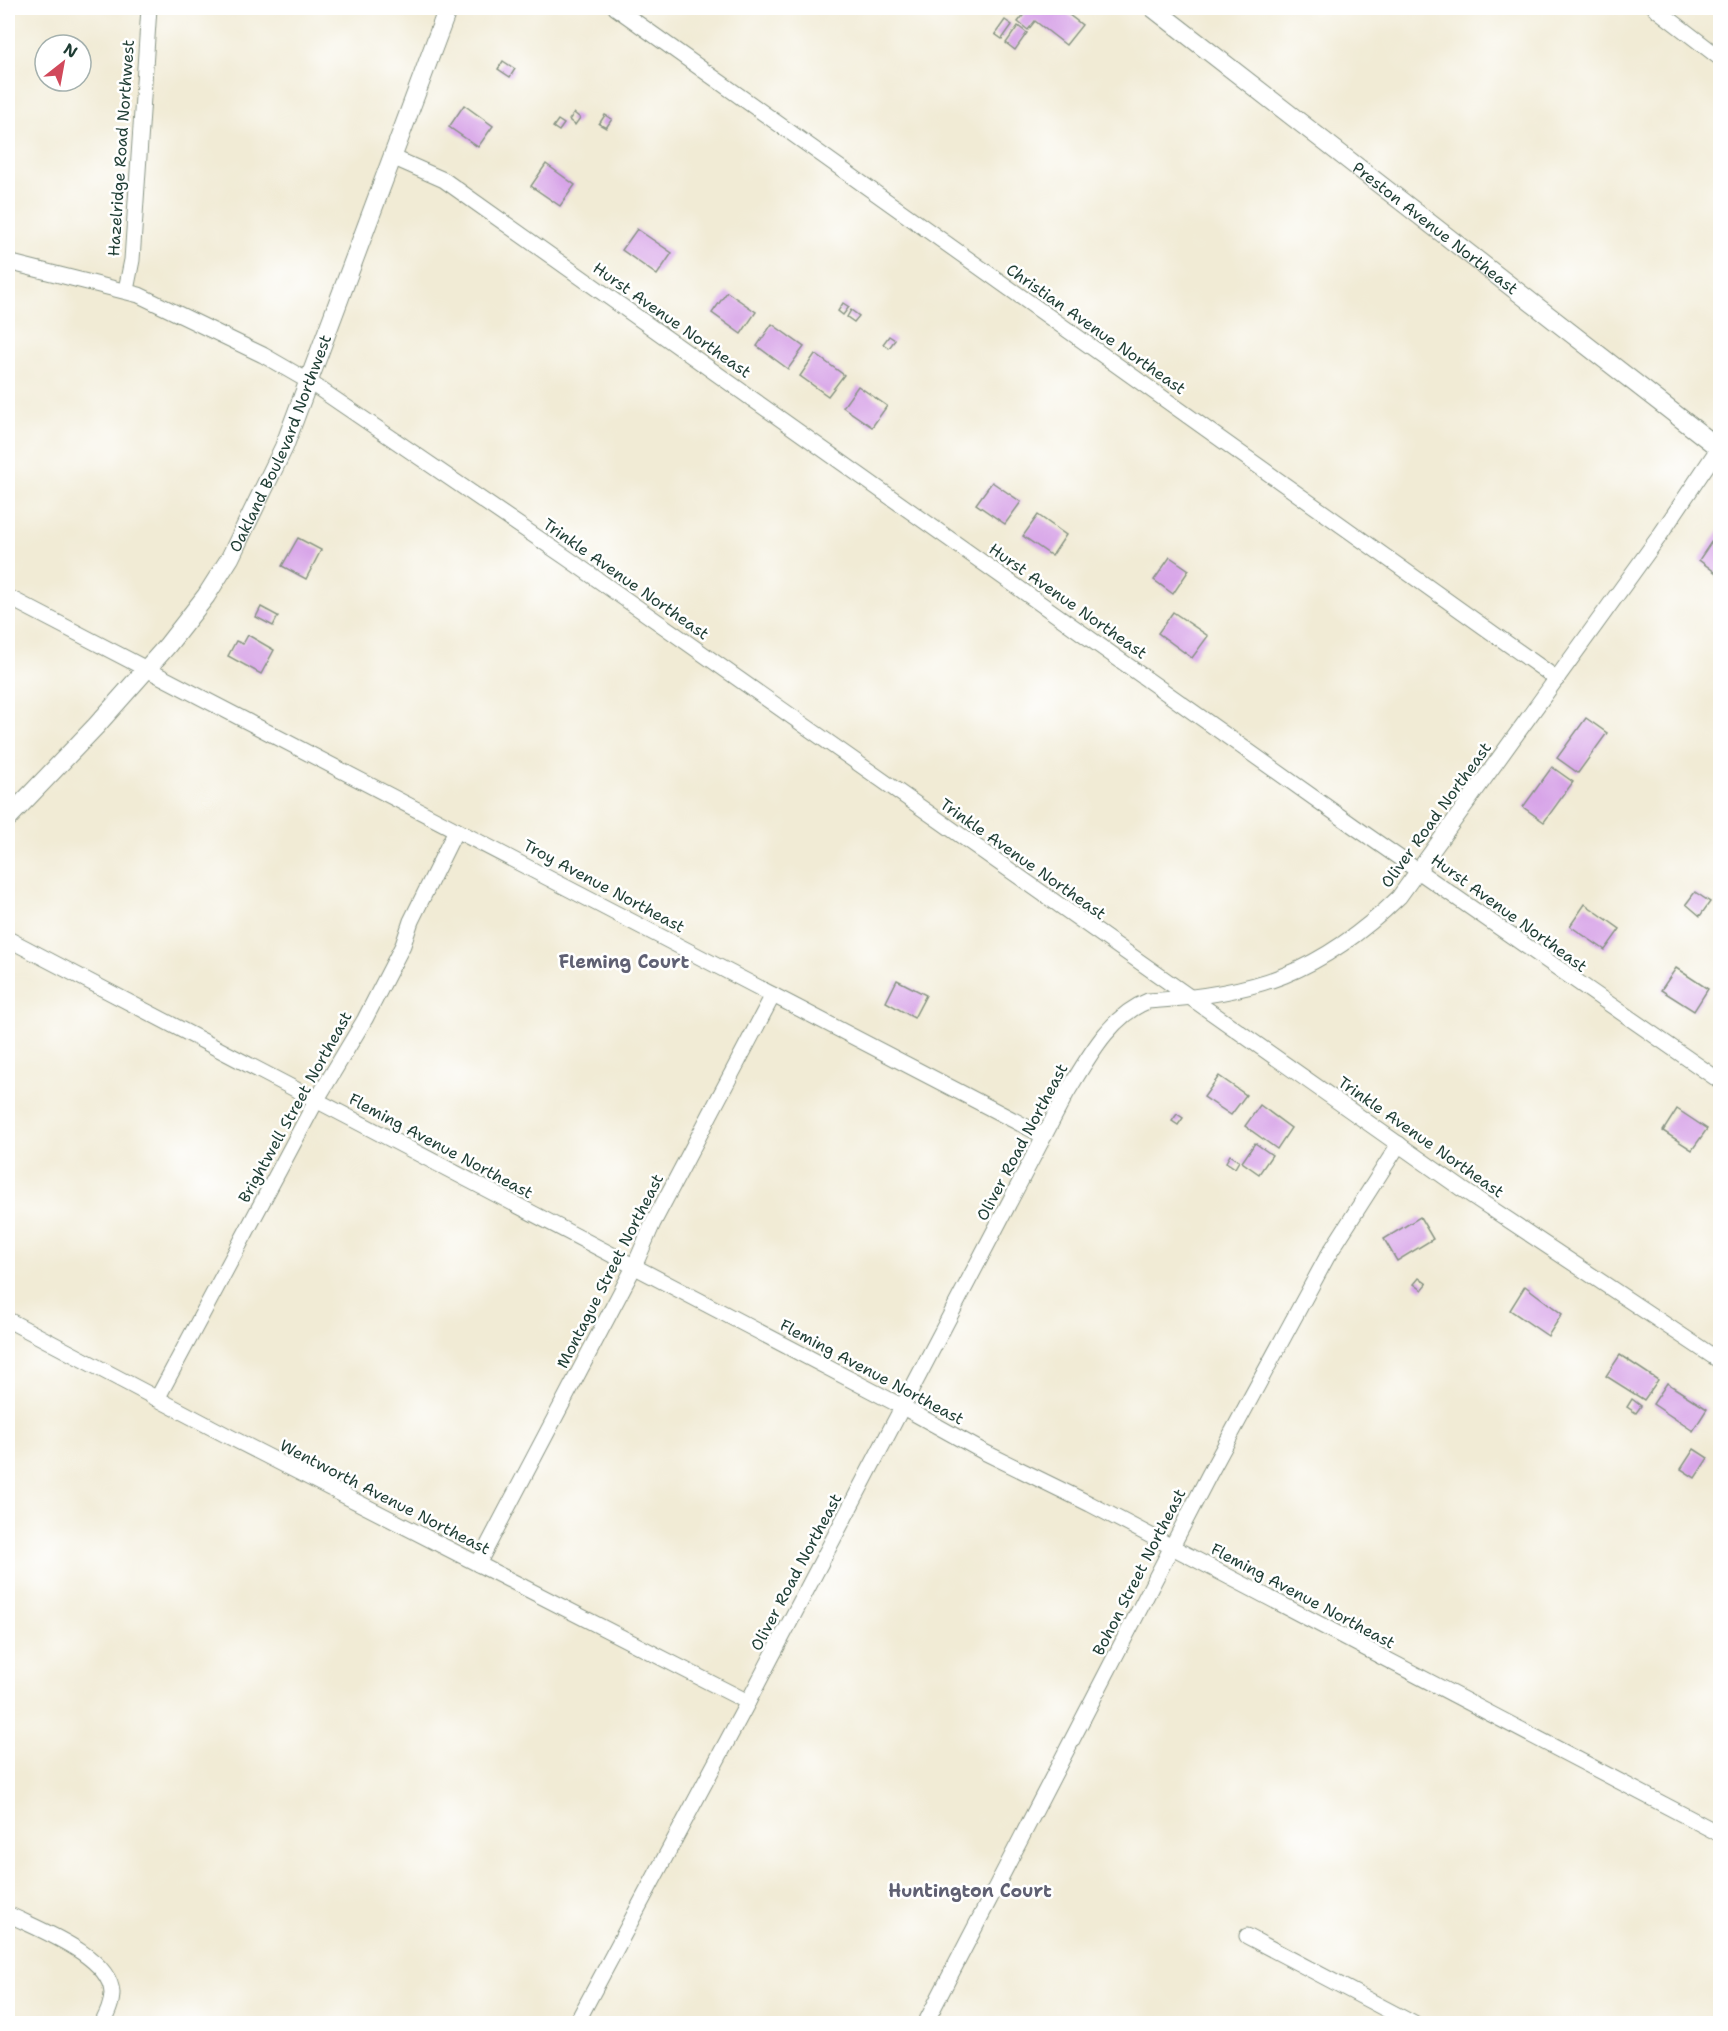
<svg xmlns="http://www.w3.org/2000/svg" width="1728" height="2031" font-family="'Shantell Sans',sans-serif">
<style>
.building{fill:#d8a5e8}
.lines{fill:none;stroke-linecap:round;stroke-linejoin:round}
.minor-casing{stroke:#889484;stroke-width:17}
.tertiary-casing{stroke:#889484;stroke-width:20}
.minor{stroke:#fff;stroke-width:15}
.tertiary{stroke:#fff;stroke-width:18}
.labels{text-anchor:middle;dominant-baseline:central;stroke-width:5;stroke-linejoin:round;paint-order:stroke}
.street-label{font-size:16px;fill:#1f3d34;stroke:#fff}
.neighbourhood-label{font-size:18px;font-weight:bold;fill:#606173;stroke:#fff}
</style>
<rect width="100%" height="100%" fill="#fff"/>
<filter id="ink" filterUnits="userSpaceOnUse"><feTurbulence type="fractalNoise" baseFrequency=".0167" numOctaves="2"/><feDisplacementMap in="SourceGraphic" scale="12" xChannelSelector="R" yChannelSelector="G"/><feConvolveMatrix kernelMatrix="1 2 1 2 8 2 1 2 1" color-interpolation-filters="sRGB"/></filter>
<filter id="wash" filterUnits="userSpaceOnUse"><feTurbulence type="fractalNoise" baseFrequency=".008" numOctaves="4" result="noise"/><feDisplacementMap in="SourceGraphic" scale="24" xChannelSelector="R" yChannelSelector="G"/><feGaussianBlur stdDeviation="1.35" result="paint"/><feColorMatrix in="noise" values="0 0 0 0 0 0 0 0 0 0 0 0 0 0 0 0 0 1.4 0 .05"/><feComposite in="paint" operator="in"/></filter>
<g filter="url(#wash)">
<rect width="100%" height="100%" fill="#f1ebd5"/>
<g id="blocks">
<g class="building">
<polygon points="1029,8 1060,8 1082,25 1066,45 1035,21 1028,30 1018,22"/>
<polygon points="1005,20 1012,25 1002,39 995,34"/>
<polygon points="1018,26 1027,33 1015,50 1006,43"/>
<polygon points="503,61 515,69 510,77 498,69"/>
<polygon points="464,105 493,126 478,147 449,127"/>
<polygon points="574,113 580,118 575,125 569,120"/>
<polygon points="605,115 612,119 606,128 599,124"/>
<polygon points="558,120 564,124 559,131 553,127"/>
<polygon points="546,164 575,185 560,206 531,186"/>
<polygon points="637,229 672,253 657,275 622,250"/>
<polygon points="727,292 756,312 741,334 712,313"/>
<polygon points="843,303 849,307 843,315 838,311"/>
<polygon points="851,310 859,316 854,322 847,317"/>
<polygon points="772,324 804,347 788,369 757,346"/>
<polygon points="889,336 895,340 889,348 883,344"/>
<polygon points="815,354 844,375 828,396 800,376"/>
<polygon points="858,386 887,406 872,427 843,407"/>
<polygon points="992,482 1021,502 1005,524 976,504"/>
<polygon points="1038,515 1066,535 1052,556 1023,536"/>
<polygon points="1720,529 1720,573 1719,575 1699,560"/>
<polygon points="298,538 321,550 306,579 282,566"/>
<polygon points="1170,557 1189,570 1173,594 1154,580"/>
<polygon points="261,607 278,616 273,626 256,617"/>
<polygon points="1173,612 1208,636 1192,658 1158,633"/>
<polygon points="248,635 274,650 261,674 228,656 236,641 243,644"/>
<polygon points="1586,718 1607,733 1578,773 1557,758"/>
<polygon points="1552,767 1573,782 1544,822 1523,807"/>
<polygon points="1695,892 1710,902 1700,916 1686,904"/>
<polygon points="1585,904 1620,929 1605,950 1570,926"/>
<polygon points="1676,968 1708,989 1694,1011 1661,990"/>
<polygon points="897,980 926,995 914,1018 886,1002"/>
<polygon points="1219,1076 1246,1095 1231,1115 1204,1097"/>
<polygon points="1260,1105 1291,1128 1277,1149 1245,1126"/>
<polygon points="1677,1109 1707,1129 1692,1150 1663,1131"/>
<polygon points="1177,1114 1183,1118 1178,1125 1172,1121"/>
<polygon points="1255,1143 1272,1155 1259,1174 1242,1162"/>
<polygon points="1230,1155 1239,1161 1235,1168 1226,1162"/>
<polygon points="1420,1217 1433,1239 1397,1261 1384,1239"/>
<polygon points="1419,1278 1427,1284 1422,1290 1414,1284"/>
<polygon points="1525,1286 1562,1314 1548,1336 1510,1310"/>
<polygon points="1620,1355 1658,1380 1644,1400 1606,1376"/>
<polygon points="1667,1383 1707,1409 1693,1431 1653,1404"/>
<polygon points="1632,1399 1641,1406 1636,1413 1627,1407"/>
<polygon points="1694,1449 1708,1458 1695,1478 1681,1469"/>
</g>
</g>
</g>
<g filter="url(#ink)">
<use href="#blocks" fill-opacity="0" stroke="#889484" stroke-width="1.5"/>
<g class="lines">
<g class="minor-casing">
<g id="minor">
<polyline points="616,8 1557,679"/>
<polyline points="1655,8 1720,58"/>
<polyline points="392,157 444,180 1355,827 1720,1081"/>
<polyline points="8,262 139,295 263,355 308,381 567,558 1462,1189 1720,1361"/>
<polyline points="126,290 132,260 149,8"/>
<polyline points="8,597 1044,1136"/>
<polyline points="8,939 901,1406 984,1452 1090,1504 1720,1834"/>
<polyline points="8,1320 226,1435 748,1702"/>
<polyline points="157,1399 316,1101 365,1019 403,945 411,921 456,830"/>
<polyline points="478,1564 634,1267 653,1223 773,995"/>
<path d="M8,1914C37,1929 110,1955 112,1993C112,2004 107,2014 102,2024"/>
<polyline points="1247,1936 1414,2024"/>
<path d="M576,2024L748,1702L1066,1094C1087,1060 1109,1016 1148,1001C1255,995 1321,973 1399,897L1658,538L1720,446"/>
<polyline points="925,2024 1209,1475 1327,1257 1399,1144"/>
</g>
</g>
<g class="tertiary-casing">
<g id="tertiary">
<path id="s1" d="M1153,8L1720,449"/>
<path id="s2" d="M8,818L96,726L167,646L206,596L230,558L284,447L448,8"/>
</g>
</g>
<use href="#minor" class="minor"/>
<use href="#tertiary" class="tertiary"/>
</g>
</g>
<g class="labels">
<g class="street-label">
<text transform="translate(121 148) rotate(-86)">Hazelridge Road Northwest</text>
<text stroke="none"><textPath href="#s1" startOffset="358">Preston Avenue Northeast</textPath></text>
<text transform="translate(672 320) rotate(35)">Hurst Avenue Northeast</text>
<text transform="translate(1096 329) rotate(35)">Christian Avenue Northeast</text>
<text stroke="none"><textPath href="#s2" startOffset="468">Oakland Boulevard Northwest</textPath></text>
<text transform="translate(626 579) rotate(35)">Trinkle Avenue Northeast</text>
<text transform="translate(1068 601) rotate(35)">Hurst Avenue Northeast</text>
<text transform="translate(1436 815) rotate(-54)">Oliver Road Northeast</text>
<text transform="translate(1023 859) rotate(35)">Trinkle Avenue Northeast</text>
<text transform="translate(604 886) rotate(28)">Troy Avenue Northeast</text>
<text transform="translate(1509 913) rotate(36)">Hurst Avenue Northeast</text>
<text transform="translate(295 1107) rotate(-61)">Brightwell Street Northeast</text>
<text transform="translate(1421 1137) rotate(35)">Trinkle Avenue Northeast</text>
<text transform="translate(1022 1142) rotate(-62)">Oliver Road Northeast</text>
<text transform="translate(441 1146) rotate(28)">Fleming Avenue Northeast</text>
<text transform="translate(610 1271) rotate(-63)">Montague Street Northeast</text>
<text transform="translate(872 1372) rotate(28)">Fleming Avenue Northeast</text>
<text transform="translate(385 1497) rotate(27)">Wentworth Avenue Northeast</text>
<text transform="translate(796 1572) rotate(-62)">Oliver Road Northeast</text>
<text transform="translate(1139 1572) rotate(-63)">Bohon Street Northeast</text>
<text transform="translate(1303 1596) rotate(28)">Fleming Avenue Northeast</text>
</g>
<g class="neighbourhood-label">
<text x="624" y="962">Fleming Court</text>
<text x="970" y="1891">Huntington Court</text>
</g>
</g>
<rect width="1728" height="2031" fill="none" stroke="#fff" stroke-width="30"/>
<g transform="translate(63 63) rotate(31)"><circle r="28" fill="#ffffff" stroke="#a5b1ae" stroke-width="1.5"/>
<path d="M0-4.5L10 22L0 15L-10 22Z" fill="#d1495b"/>
<text y="-9" font-size="16" font-weight="bold" text-anchor="middle" fill="#1f3d34">N</text>
</g>
</svg>
